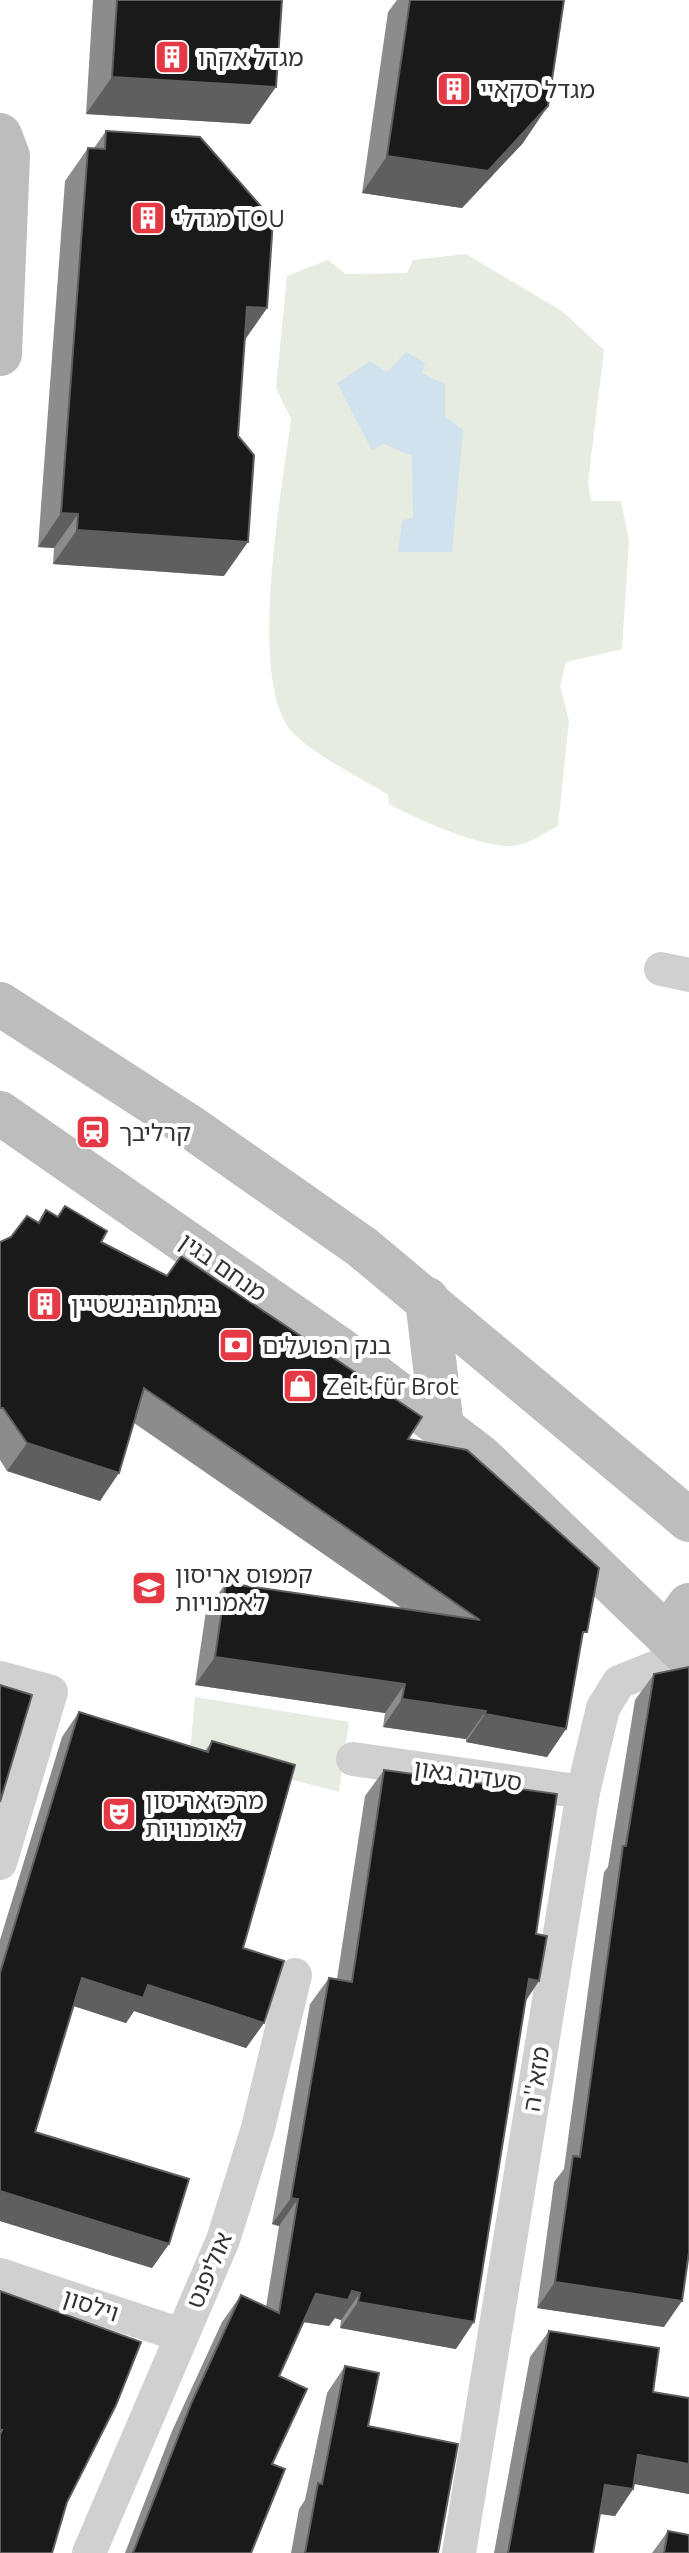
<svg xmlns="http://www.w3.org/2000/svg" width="689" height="2553" font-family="Ubuntu,'Noto Sans Hebrew',sans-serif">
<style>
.green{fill:#e6ecdf}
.water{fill:#cfe2ee}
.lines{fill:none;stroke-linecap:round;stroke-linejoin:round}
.street{stroke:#d0d0d0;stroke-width:34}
.secondary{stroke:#bdbdbd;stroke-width:44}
.wall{fill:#8c8c8c}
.shaded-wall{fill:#5f5f5f}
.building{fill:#1a1a1a;stroke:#5f5f5f;stroke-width:2}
.labels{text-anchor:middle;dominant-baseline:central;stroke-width:8;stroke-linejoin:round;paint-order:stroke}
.poi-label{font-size:24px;fill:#333;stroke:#fff;text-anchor:start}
.street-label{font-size:24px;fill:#333;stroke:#fff}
</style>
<rect width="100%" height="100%" fill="#fff"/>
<g class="green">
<path d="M466,254L562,311L604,350L588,483L591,501H621L629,540L622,649L566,662L560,686L569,721L558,826C546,832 532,842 519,845C488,852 417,819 389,804L388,795C360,777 319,758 295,735C244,687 283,487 291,419L276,388L287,276L328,260L346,274L407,273L413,260Z"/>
<polygon points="195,1697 349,1722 339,1792 190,1753"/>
</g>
<polygon class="water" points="406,352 425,363 422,373 445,384 445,417 463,430 452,552 398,552 402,521 413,517 412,456 384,444 372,450 337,383 370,361 387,372"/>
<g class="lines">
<g class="street">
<polyline points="661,969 689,975"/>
<polyline points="0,1678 51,1692 0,1863"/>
<polyline points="353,1759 583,1792"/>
<polyline points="0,2275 181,2335"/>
<polyline points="89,2553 223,2240 258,2128 295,1975"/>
<polyline points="459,2553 583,1792 603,1708 619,1682 687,1655"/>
</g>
<g class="secondary">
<polyline points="0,135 8,156 0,354"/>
<polyline points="0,1004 192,1128 362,1247 689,1520"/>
<polyline points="0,1113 337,1347 481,1457 689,1657"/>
<polyline points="427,1299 442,1427"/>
<polyline points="667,1636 689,1605"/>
</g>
</g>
<g class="wall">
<polygon points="93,0 282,0 250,124 86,114"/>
<polygon points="397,0 564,0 523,143 462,208 362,193 388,12"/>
<polygon points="106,131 267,308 245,340 224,576 53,564 54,548 38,547 65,181 88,148 94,148"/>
<polygon points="65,1206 101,1242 167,1276 181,1256 408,1439 581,1640 566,1729 547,1757 466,1742 466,1739 383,1727 385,1713 195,1685 206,1611 226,1583 403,1609 134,1423 100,1501 7,1471 0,1460 0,1242 38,1222 46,1210 57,1217"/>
<polygon points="654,1674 664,2327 537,2308 554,2182 564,2169 604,1872 608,1867 635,1700"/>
<polygon points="79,1712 205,1751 212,1741 243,1948 264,2023 246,2048 134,2011 126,2023 73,2006 35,2132 169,2244 152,2268 0,2221 0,1940 62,1737"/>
<polygon points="384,1770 526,2000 456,2349 340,2328 341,2320 335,2318 329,2326 303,2322 279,2376 272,2464 251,2553 125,2553 172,2431 222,2322 241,2295 266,2307 279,2226 272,2224 310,2004 329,1978 337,1979 365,1796"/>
<polygon points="549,2331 653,2392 689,2398 689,2494 634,2484 633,2489 615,2516 600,2514 593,2553 494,2553 530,2357"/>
<polygon points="345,2366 368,2426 438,2553 291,2553 299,2509 305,2500 327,2393"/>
<polygon points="668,2531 689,2553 652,2553"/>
</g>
<g class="shaded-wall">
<polygon points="112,77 276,87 250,124 86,114"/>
<polygon points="548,106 523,143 462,208 362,193 387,156"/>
<polygon points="247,307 267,308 243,342"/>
<polygon points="61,513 78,514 54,548 38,547"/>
<polygon points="77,530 248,542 224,576 53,564"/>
<polygon points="27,1443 119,1473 100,1501 7,1471"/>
<polygon points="215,1657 405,1684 385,1713 195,1685"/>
<polygon points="402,1699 486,1711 466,1739 383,1727"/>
<polygon points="485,1714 566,1729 547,1757 466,1742"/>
<polygon points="82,1978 148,1985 264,2023 246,2048 134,2011 126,2023 65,2003"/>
<polygon points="529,1979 539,1981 521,2008"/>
<polygon points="0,2191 169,2244 152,2268 0,2221"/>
<polygon points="291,2198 298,2199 279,2226 272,2224"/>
<polygon points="555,2282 682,2301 664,2327 537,2308"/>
<polygon points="352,2291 360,2293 341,2320 335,2318 329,2326 297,2321 316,2294"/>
<polygon points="358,2302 474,2322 456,2349 340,2328"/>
<polygon points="638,2455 689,2464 689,2494 619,2481"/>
<polygon points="605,2485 633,2489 615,2516 586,2512"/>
</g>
<g class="building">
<polygon points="117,0 282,0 276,87 112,77"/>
<polygon points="410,0 564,0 548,106 488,171 387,156"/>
<polygon points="106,131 200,137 273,220 267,308 247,307 238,436 254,455 248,542 77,530 78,514 61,513 88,148 105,149"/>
<polygon points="65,1206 107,1231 101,1242 167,1276 181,1256 422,1417 408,1439 467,1450 599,1568 587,1632 583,1632 566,1729 485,1714 486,1711 402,1699 405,1684 215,1657 226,1583 480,1620 144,1388 119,1473 27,1443 3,1408 0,1408 0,1242 11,1237 27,1216 39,1223 46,1210 58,1217"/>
<polygon points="689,1667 689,2252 682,2301 555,2282 573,2156 580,2157 623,1846 626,1846 654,1674"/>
<polygon points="0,1685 32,1695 0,1802"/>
<polygon points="79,1712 208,1752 212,1741 295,1765 243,1948 284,1961 264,2023 148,1985 143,1998 82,1978 35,2132 189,2179 169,2244 0,2191 0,1973"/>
<polygon points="384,1770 557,1794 536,1934 547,1936 539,1981 529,1979 474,2322 358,2302 360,2293 352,2291 348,2300 316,2294 279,2376 307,2389 272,2464 285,2469 251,2553 133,2553 191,2404 241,2295 279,2313 298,2199 291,2198 329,1978 352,1982"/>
<polygon points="0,2291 141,2342 116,2405 67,2502 52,2553 0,2553 0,2434 2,2430 0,2430"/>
<polygon points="549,2331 659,2348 653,2392 689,2398 689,2464 638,2455 633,2489 605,2485 593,2553 508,2553"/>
<polygon points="345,2366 379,2373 368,2426 458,2444 438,2553 305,2553 318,2483 322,2484"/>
<polygon points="668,2531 689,2535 689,2553 664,2553"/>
</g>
<defs>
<g id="building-square" transform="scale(1.8)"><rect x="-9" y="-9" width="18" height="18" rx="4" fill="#e63946" stroke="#fff"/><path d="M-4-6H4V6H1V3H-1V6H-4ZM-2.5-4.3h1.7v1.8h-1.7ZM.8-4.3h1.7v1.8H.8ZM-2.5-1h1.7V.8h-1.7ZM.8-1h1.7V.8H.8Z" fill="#fff"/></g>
<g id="station-square" transform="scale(1.8)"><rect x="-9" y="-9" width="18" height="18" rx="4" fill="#e63946" stroke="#fff"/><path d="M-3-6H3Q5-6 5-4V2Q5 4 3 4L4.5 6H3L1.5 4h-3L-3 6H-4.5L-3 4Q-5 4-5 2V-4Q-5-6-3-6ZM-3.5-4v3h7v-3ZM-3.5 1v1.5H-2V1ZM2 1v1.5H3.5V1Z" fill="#fff"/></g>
<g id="bank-square" transform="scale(1.8)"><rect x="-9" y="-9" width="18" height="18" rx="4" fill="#e63946" stroke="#fff"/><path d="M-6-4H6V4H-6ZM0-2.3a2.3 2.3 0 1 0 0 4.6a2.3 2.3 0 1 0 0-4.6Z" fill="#fff"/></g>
<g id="shop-square" transform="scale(1.8)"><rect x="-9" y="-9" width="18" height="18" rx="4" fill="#e63946" stroke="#fff"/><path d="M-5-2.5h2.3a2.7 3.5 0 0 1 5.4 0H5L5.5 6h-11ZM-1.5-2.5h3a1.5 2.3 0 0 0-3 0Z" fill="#fff"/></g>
<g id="school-square" transform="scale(1.8)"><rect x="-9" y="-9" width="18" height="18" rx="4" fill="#e63946" stroke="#fff"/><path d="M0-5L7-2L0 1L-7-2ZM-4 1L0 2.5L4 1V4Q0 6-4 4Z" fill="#fff"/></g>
<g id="theatre-square" transform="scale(1.8)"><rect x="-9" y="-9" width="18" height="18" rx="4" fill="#e63946" stroke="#fff"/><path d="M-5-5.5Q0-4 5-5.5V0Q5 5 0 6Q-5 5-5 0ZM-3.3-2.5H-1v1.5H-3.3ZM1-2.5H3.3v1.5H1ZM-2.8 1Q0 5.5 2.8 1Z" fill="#fff"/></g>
</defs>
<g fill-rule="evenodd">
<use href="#building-square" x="172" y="57"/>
<use href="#building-square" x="454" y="89"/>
<use href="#building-square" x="148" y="218"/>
<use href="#station-square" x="93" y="1132"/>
<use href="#building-square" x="45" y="1304"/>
<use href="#bank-square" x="236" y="1345"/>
<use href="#shop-square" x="300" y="1386"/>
<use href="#school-square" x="149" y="1588"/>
<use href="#theatre-square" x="119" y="1814"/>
</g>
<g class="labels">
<g class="poi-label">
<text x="198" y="57">מגדל אקרו</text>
<text x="480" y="89">מגדל סקאיי</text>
<text x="174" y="218">מגדלי TOU</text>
<text x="119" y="1132">קרליבך</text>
<text x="71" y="1304">בית רובינשטיין</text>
<text x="262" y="1345">בנק הפועלים</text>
<text x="326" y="1386">Zeit für Brot</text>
<text x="175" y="1574">קמפוס אריסון<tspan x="175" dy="28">לאמנויות</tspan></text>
<text x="145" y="1800">מרכז אריסון<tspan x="145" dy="28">לאומנויות</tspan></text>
</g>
<g class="street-label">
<text transform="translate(223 1267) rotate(35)">מנחם בגין</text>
<text transform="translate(468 1775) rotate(8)">סעדיה גאון</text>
<text transform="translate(536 2079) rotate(-81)">מזא''ה</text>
<text transform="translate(209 2270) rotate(-67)">אוליפנט</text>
<text transform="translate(91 2305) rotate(18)">וילסון</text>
</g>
</g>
</svg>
